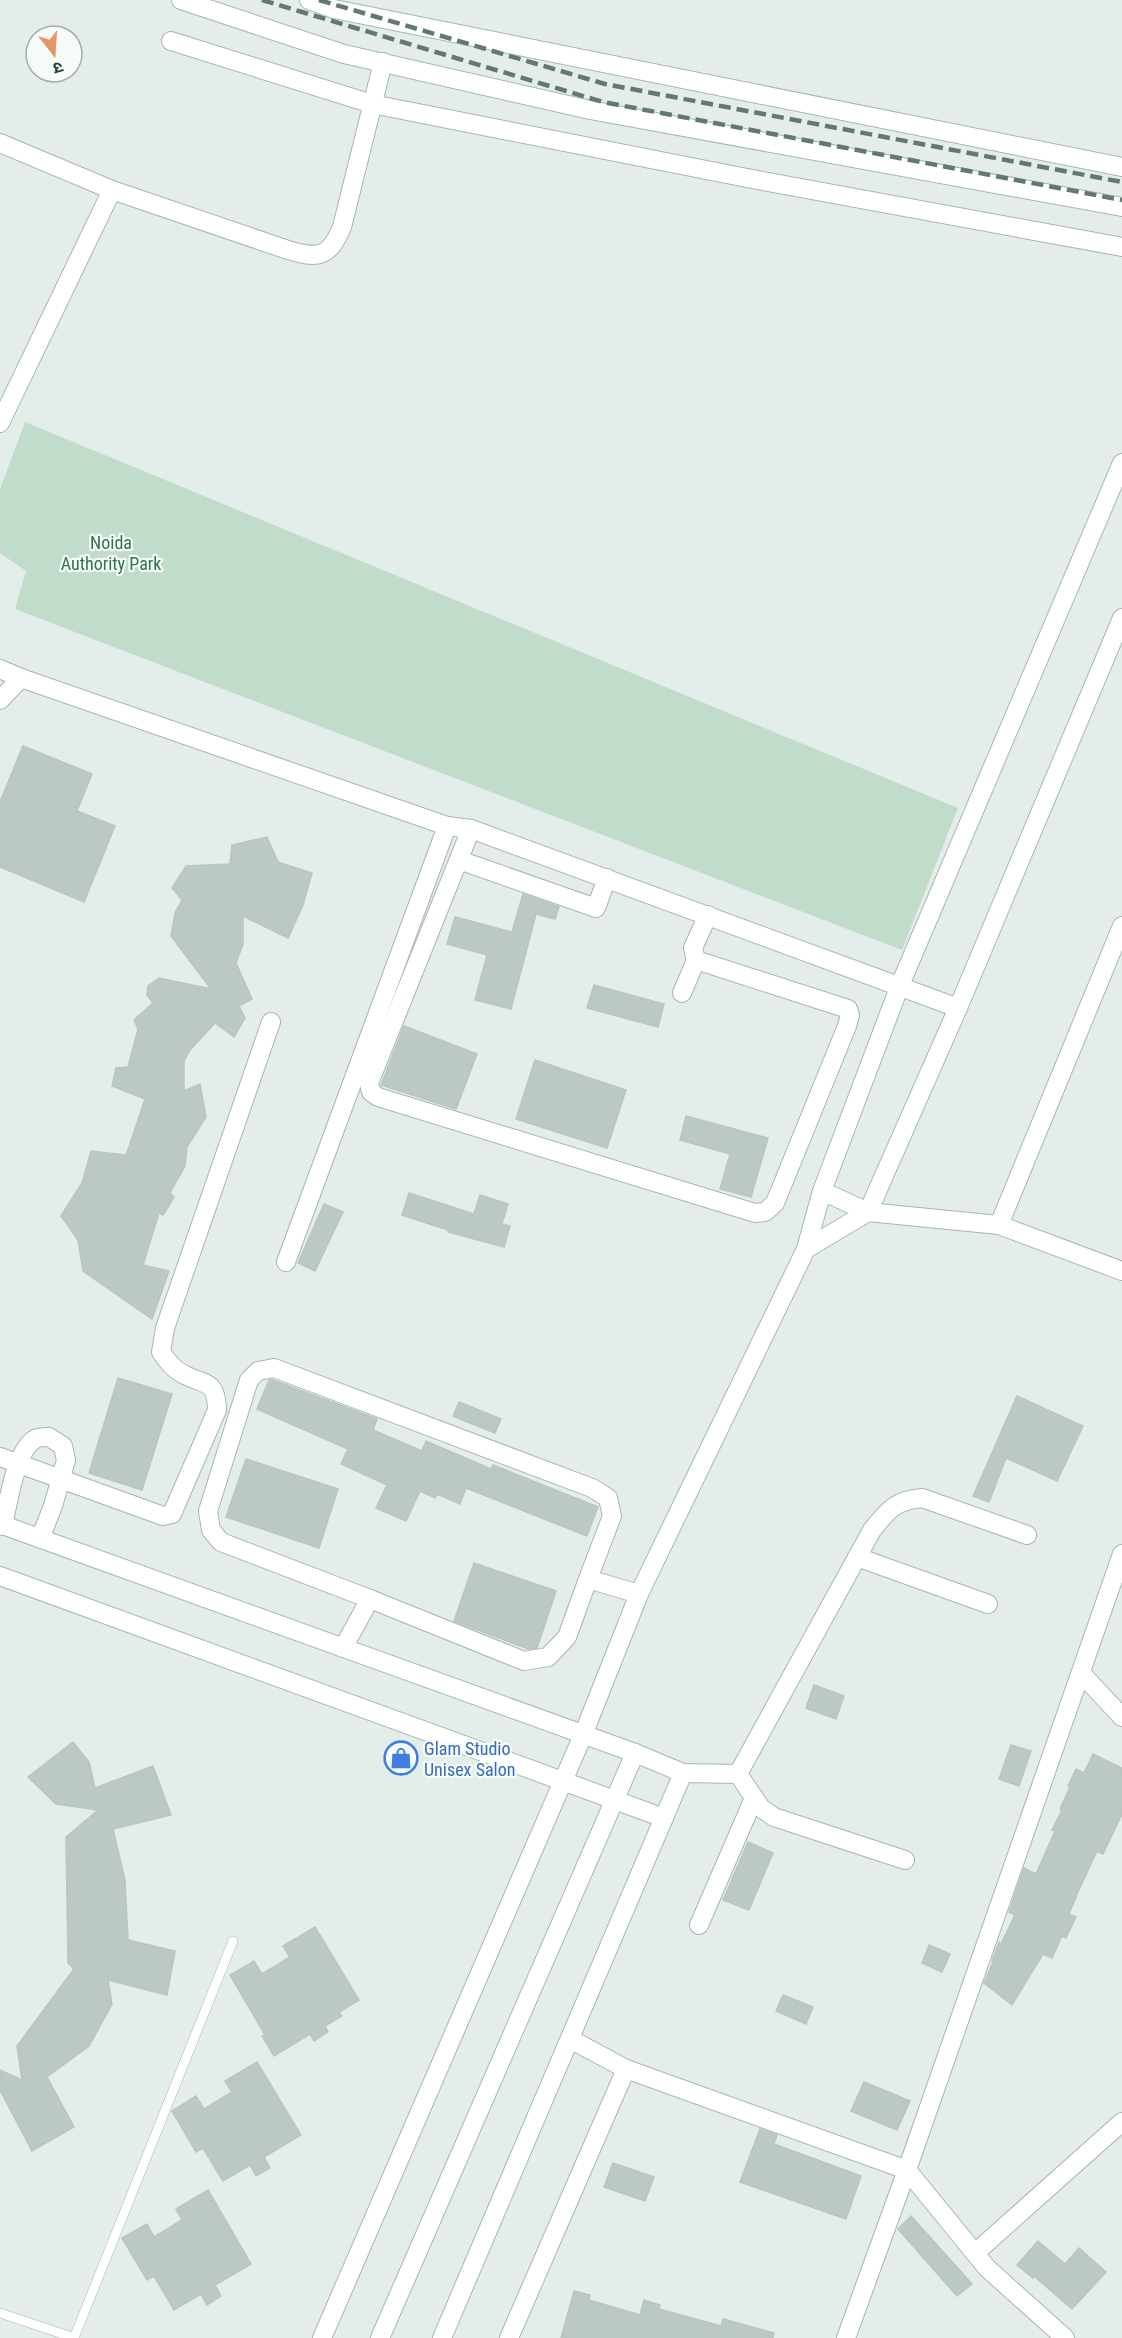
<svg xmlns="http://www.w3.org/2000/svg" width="1122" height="2338" font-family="'Roboto Condensed','Noto Sans Devanagari',sans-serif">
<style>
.green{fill:#c0dcca}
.building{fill:#bbc8c4;stroke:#b8c6c2;stroke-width:1.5}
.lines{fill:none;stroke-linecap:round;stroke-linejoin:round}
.lane-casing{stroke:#a8b5b2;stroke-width:10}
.street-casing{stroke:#a8b5b2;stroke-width:20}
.secondary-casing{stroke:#a4b8b3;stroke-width:20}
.lane{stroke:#fff;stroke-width:9}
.street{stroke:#fff;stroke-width:18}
.secondary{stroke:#fff;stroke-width:18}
.rail{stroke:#617975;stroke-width:4.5;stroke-dasharray:12 6;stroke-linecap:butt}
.labels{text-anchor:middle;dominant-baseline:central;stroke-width:4.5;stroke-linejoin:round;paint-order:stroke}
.park-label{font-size:18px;fill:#337251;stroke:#f6faf8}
.shop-label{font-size:18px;fill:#366cbe;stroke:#f6faf8;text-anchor:start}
</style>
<rect width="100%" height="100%" fill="#e5edea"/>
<polygon class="green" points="25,422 958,808 902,950 15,609 26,571 0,553 0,489"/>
<g class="building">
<polygon points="23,746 92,774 77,811 115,826 84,902 0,867 0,802"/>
<polygon points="267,837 278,862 312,873 303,905 288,938 243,916 243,944 236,963 252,999 239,1006 245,1018 234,1037 215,1023 190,1050 184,1061 184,1091 200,1084 206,1117 187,1147 185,1166 170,1193 174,1197 163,1215 159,1213 143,1265 169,1271 152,1319 83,1271 78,1240 61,1216 82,1183 91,1151 126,1155 133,1135 145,1099 112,1086 116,1068 128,1067 138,1029 134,1020 153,1003 147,995 148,986 159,978 211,989 171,936 175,913 182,900 172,888 186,866 230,864 232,845"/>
<polygon points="523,894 559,907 555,919 536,914 511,1009 475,1000 487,955 447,944 455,917 512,932"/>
<polygon points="594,985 664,1004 658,1027 587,1008"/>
<polygon points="404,1026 477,1054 456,1109 381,1085"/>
<polygon points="535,1060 626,1090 607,1148 516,1119"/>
<polygon points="686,1116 768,1138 751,1197 720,1189 730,1154 680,1140"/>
<polygon points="409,1193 474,1214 480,1195 508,1204 502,1224 510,1226 504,1247 448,1232 448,1230 402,1215"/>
<polygon points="324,1204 343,1212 315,1271 298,1263"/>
<polygon points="118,1378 172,1394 142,1490 89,1473"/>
<polygon points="269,1380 273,1380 377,1419 373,1430 422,1451 426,1441 491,1469 493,1465 598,1507 587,1536 466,1488 460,1504 437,1494 435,1498 420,1491 406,1521 376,1508 387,1485 341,1464 348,1449 257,1409"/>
<polygon points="1017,1396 1083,1426 1057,1481 1006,1458 989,1502 973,1496"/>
<polygon points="459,1402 501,1419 495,1433 453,1416"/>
<polygon points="246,1459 338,1489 319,1548 226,1517"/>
<polygon points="474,1563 556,1591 537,1648 528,1649 454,1621"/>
<polygon points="814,1685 844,1696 836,1719 806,1708"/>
<polygon points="73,1742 89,1762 95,1788 153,1766 171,1815 113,1829 125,1880 128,1940 175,1951 167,1995 108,1980 112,2004 89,2046 47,2077 74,2127 32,2151 0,2090 0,2070 22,2080 17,2046 74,1969 68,1963 66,1837 98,1810 56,1804 28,1777"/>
<polygon points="1011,1745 1031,1751 1019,1786 999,1779"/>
<polygon points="1093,1754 1122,1768 1122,1814 1103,1854 1097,1851 1078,1892 1069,1914 1076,1917 1066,1938 1062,1936 1052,1958 1043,1954 1012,2005 984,1983 993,1962 992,1961 999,1942 1001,1944 1015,1915 1009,1912 1024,1868 1036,1874 1055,1831 1052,1830 1062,1810 1060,1809 1070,1787 1068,1786 1076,1769 1084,1773"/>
<polygon points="748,1842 773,1853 749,1910 723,1900"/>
<polygon points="315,1927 359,2000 339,2012 342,2016 325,2026 328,2032 314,2041 310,2034 274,2056 262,2036 265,2035 230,1975 254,1961 262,1974 290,1957 283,1946"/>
<polygon points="929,1945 950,1954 942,1972 922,1963"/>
<polygon points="783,1995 813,2007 806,2024 776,2011"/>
<polygon points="257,2062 301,2135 264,2157 270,2168 256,2176 250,2165 223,2181 203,2148 196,2152 172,2111 196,2096 204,2109 232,2092 225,2081"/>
<polygon points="864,2082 910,2101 897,2130 851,2111"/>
<polygon points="760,2129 777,2135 774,2144 861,2176 846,2219 740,2182"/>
<polygon points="613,2163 654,2177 645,2201 604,2187"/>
<polygon points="208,2190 251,2264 215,2285 221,2296 207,2305 201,2294 174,2310 154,2276 147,2280 122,2238 147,2224 154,2237 182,2220 176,2209"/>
<polygon points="911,2216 972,2284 957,2296 898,2229"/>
<polygon points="1038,2241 1065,2264 1079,2248 1106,2272 1072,2309 1034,2276 1033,2278 1017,2265"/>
<polygon points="574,2291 590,2295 589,2300 640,2315 644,2300 660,2305 659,2309 721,2326 723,2319 774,2333 773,2338 561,2338"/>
</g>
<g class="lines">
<g class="lane-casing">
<g id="lane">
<polyline points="0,2313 75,2338"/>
<polyline points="74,2338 233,1941"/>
</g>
</g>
<g class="street-casing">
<g id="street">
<polyline points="171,41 372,104 752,179 1122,247"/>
<path d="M0,143L112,190L288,250C318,259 329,258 342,227L383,62"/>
<polyline points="0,423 112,190"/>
<polyline points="0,669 21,678 447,826 471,829 958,1008"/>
<polyline points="0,700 21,678"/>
<polyline points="471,829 369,1083 371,1092 378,1097 755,1213 765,1212 775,1203 847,1026 850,1015 848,1009 696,960 693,948 708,915"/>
<polyline points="459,860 596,908 607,878"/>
<polyline points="682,993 696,960"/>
<polyline points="868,1212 999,1225 1122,1271"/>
<polyline points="999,1225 1122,926"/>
<polyline points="286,1262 447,826"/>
<path d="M0,1457L163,1516L172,1514L217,1410C216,1380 207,1386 185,1375C174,1370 168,1362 161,1352L165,1328L271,1022"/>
<path d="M3,1526C8,1504 15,1451 35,1439C38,1437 45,1437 49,1437L63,1446L66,1460L53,1506L40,1539"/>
<polyline points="857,1557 988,1604"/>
<polyline points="370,1599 524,1661 548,1657 567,1637 588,1579"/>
<polyline points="343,1648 370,1599 221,1542 211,1530 208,1511 249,1380 258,1371 274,1368 592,1488 608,1498 612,1516 588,1579 639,1594"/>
<polyline points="1081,1673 1122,1717"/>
<polyline points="683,1773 738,1774 761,1808 774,1817 905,1860"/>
<path d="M738,1774L872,1530C888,1510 896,1500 922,1498L1027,1535"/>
<polyline points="699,1925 754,1798"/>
<polyline points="570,2039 626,2069 907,2170 987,2268 1065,2338"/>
<polyline points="975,2253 1122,2122"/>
<polyline points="322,2338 583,1735"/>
<polyline points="509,2338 626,2069"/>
<polyline points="846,2338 907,2170 1122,1554"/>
</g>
</g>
<g class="secondary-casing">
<g id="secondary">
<polyline points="181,0 344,54 590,110 1122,207"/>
<polyline points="309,0 334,9 1122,167"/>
<polyline points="822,1191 868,1212"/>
<polyline points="806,1249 868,1212 958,1008 1122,618"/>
<polyline points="0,1524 635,1753 683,1773 442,2338"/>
<polyline points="0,1576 664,1818"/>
<polyline points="583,1735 639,1594 806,1249 822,1191 900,985 1122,463"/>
<polyline points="380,2338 635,1753"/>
</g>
</g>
<use href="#lane" class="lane"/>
<use href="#street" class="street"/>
<use href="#secondary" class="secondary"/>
<g class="rail">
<polyline points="262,0 603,102 1122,200"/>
<polyline points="319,0 605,84 1122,182"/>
</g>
</g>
<defs>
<g id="shop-ring" transform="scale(1.725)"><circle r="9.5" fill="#f6faf8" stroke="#3f7fe0" stroke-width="1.5"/><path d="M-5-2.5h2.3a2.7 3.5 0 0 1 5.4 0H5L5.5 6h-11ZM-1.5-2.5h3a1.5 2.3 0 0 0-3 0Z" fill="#3f7fe0"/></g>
</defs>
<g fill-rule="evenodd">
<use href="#shop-ring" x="401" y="1758"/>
</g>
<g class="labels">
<g class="park-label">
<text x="111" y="542">Noida<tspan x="111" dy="21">Authority Park</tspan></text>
</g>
<g class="shop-label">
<text x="424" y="1748">Glam Studio<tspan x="424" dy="21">Unisex Salon</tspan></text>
</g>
</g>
<g transform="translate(54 54) rotate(163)"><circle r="28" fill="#f6faf8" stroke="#a3afac" stroke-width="1.5"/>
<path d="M0-4.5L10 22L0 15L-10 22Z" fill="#e7946a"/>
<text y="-9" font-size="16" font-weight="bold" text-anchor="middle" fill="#263e3a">उ</text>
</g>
</svg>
